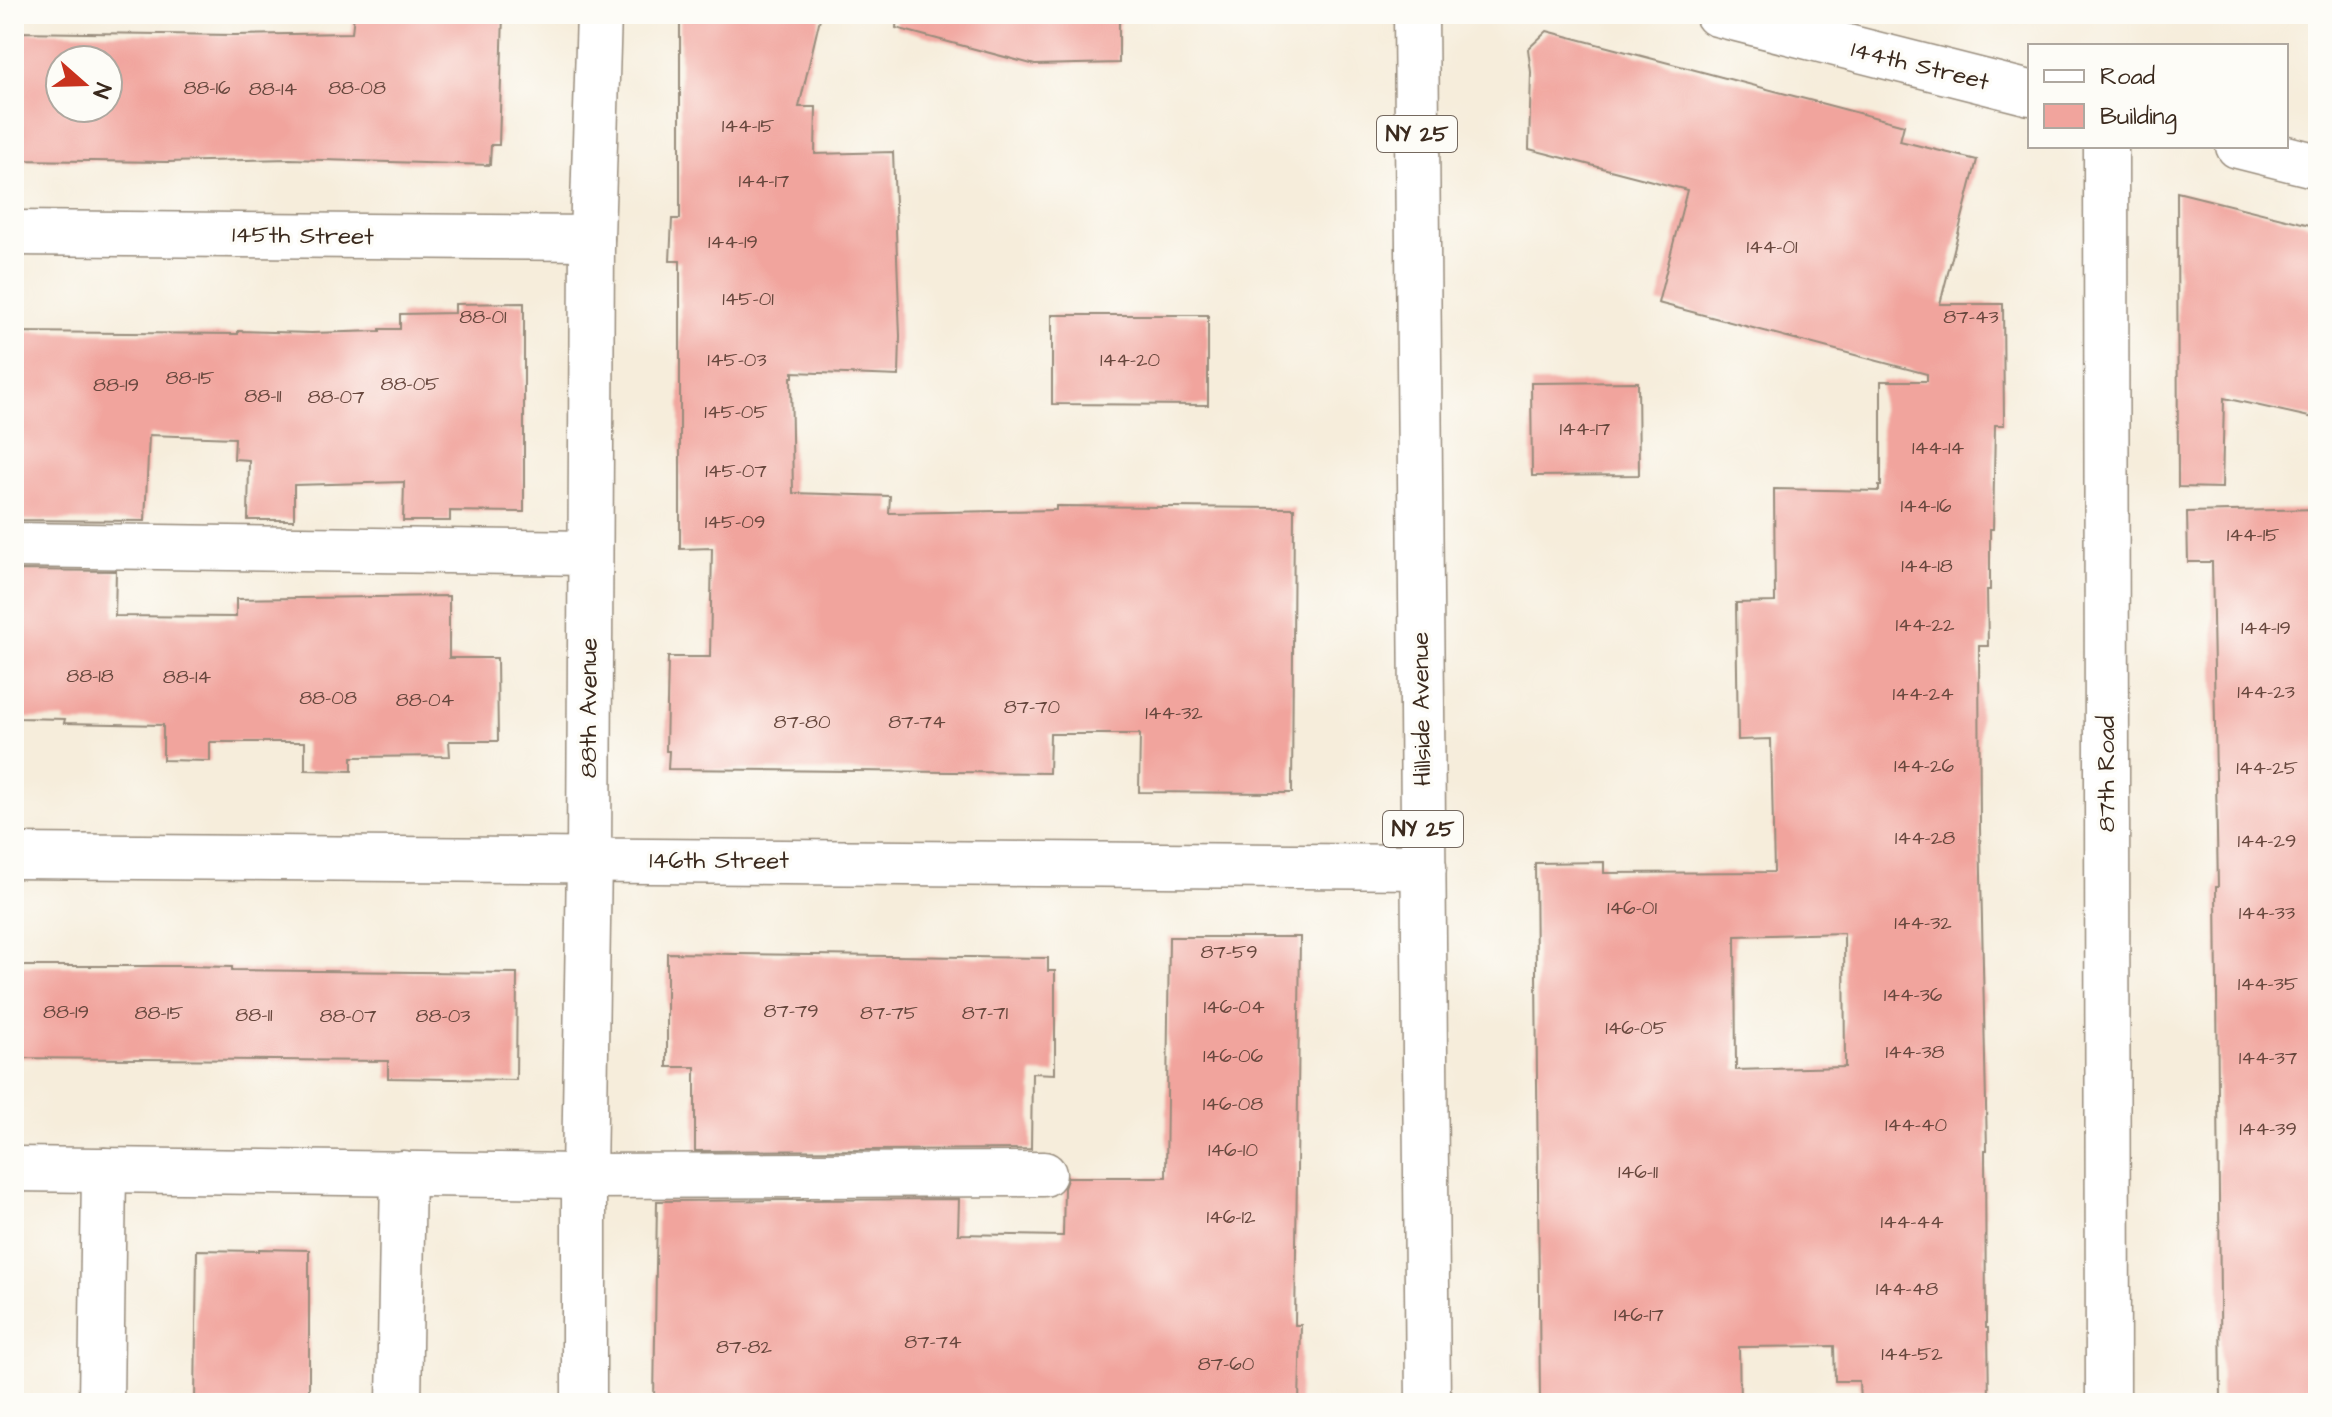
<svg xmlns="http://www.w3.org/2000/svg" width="2332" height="1417" font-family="'Architects Daughter',sans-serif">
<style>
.building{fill:#f1a49d;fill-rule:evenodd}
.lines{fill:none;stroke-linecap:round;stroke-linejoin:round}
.minor-casing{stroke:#988c7c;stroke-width:47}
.major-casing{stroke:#988c7c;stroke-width:47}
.minor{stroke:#fff;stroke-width:44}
.major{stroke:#fff;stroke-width:44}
.labels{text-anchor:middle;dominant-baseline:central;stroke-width:7;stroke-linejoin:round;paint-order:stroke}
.number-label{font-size:20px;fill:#68483e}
.shield{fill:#fdfcf7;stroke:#75695f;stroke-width:2}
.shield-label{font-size:22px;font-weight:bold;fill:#3b2a1e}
.street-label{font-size:24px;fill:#3b2a1e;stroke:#fdfcf7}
</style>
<rect width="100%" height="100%" fill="#fdfcf7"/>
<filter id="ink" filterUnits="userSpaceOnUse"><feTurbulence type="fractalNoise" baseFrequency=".0125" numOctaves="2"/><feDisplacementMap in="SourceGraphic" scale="16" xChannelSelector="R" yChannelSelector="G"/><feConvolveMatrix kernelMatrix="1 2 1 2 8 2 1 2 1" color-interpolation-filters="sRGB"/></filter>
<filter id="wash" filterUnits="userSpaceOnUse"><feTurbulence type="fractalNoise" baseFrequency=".006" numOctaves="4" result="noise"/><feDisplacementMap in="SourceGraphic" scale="32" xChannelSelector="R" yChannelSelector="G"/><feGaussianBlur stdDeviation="1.8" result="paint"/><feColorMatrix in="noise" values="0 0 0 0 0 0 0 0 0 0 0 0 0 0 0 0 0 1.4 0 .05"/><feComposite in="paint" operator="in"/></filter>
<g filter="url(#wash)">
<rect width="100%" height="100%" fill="#f6eddb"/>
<g id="blocks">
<g class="building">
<path d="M354,14H503L499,145H491L490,165L290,159L167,162L14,160V32L234,35L352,33ZM60,60H108V108H60Z"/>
<polygon points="680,14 821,14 799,107 816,107 815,154 893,152 900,336 899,376 793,372 793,377 791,377 793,493 890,496 889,513 1056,510 1056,506 1294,508 1292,793 1139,792 1140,734 1050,734 1049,773 668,769 669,751 666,751 668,657 710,657 712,548 680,549 680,261 670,261 672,219 680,219"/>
<polygon points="897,14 1119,14 1119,63 1035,65 896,28"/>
<path d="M1547,31L1904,125L1900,141L1977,160L1940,304H2003L2004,425H1995L1993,529H1990V590H1987L1988,646H1979L1980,829L1987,1150H1985L1986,1328H1988L1989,1403H1860L1859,1381H1835L1834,1346L1739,1347L1740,1403H1540L1535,863L1604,862V873L1774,872L1771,739L1738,740L1736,603L1775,602L1774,489L1879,491V486H1881V381H1927V374L1658,303L1687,190L1529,149L1531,72L1528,49ZM1844,933L1845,1067L1736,1070L1735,936Z"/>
<polygon points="2177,192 2318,227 2318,419 2224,398 2222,488 2178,487"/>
<polygon points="524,303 524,512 450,511 450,521 403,521 404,482 294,485 294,520 248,520 249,460 234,459 235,438 149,435 145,521 14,520 14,332 238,334 238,331 312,333 380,331 380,329 400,329 400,314 455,313 455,304"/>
<polygon points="1052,315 1208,315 1208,405 1052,404"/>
<polygon points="1638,382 1639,475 1532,476 1531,383"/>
<polygon points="2318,509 2318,1403 2221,1403 2216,887 2218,887 2212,562 2188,562 2187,512"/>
<polygon points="14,570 116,571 115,616 236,617 236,599 449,596 449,658 497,658 498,741 449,741 450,756 352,757 352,771 305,770 305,742 210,742 210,761 163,760 163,725 64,723 65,719 17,718 17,696 14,696"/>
<polygon points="1169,937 1300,937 1295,1325 1301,1325 1299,1403 654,1403 657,1201 959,1199 958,1234 1063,1236 1064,1188 1068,1177 1166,1177"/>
<polygon points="667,953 1048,958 1048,971 1055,971 1055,1074 1032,1073 1031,1149 695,1151 695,1067 667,1067"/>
<polygon points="14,966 184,966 232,967 232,970 517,973 516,1080 388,1078 388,1061 14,1058"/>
<polygon points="259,1249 309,1250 309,1403 195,1403 197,1250 259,1251"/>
</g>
</g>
</g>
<g filter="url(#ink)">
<use href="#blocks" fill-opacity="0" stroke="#988c7c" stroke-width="2"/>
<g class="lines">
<g class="minor-casing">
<g id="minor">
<polyline points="1717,14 2030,93"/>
<polyline points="2106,146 2108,1403"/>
<polyline points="2238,146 2318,166"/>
<polyline points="14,233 592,238"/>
<polyline points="14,545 590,553"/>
<polyline points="14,856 1424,867"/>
<polyline points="14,1169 584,1176 1044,1174"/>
<polyline points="101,1403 104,1170"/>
<polyline points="399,1403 403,1173"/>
<polyline points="584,1403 584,1176 589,860 592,238 599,14"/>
</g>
</g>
<g class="major-casing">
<polyline id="major" points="1416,14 1428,1403"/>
</g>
<use href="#minor" class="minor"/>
<use href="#major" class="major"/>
</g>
</g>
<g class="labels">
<g class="number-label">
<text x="207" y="88">88-16</text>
<text x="357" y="88">88-08</text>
<text x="273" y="89">88-14</text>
<text x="748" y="126">144-15</text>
<text x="764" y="181">144-17</text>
<text x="733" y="242">144-19</text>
<text x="1772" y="247">144-01</text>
<text x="748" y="299">145-01</text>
<text x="483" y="317">88-01</text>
<text x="1971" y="317">87-43</text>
<text x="737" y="360">145-03</text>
<text x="1130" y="360">144-20</text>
<text x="190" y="378">88-15</text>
<text x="410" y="384">88-05</text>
<text x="116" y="385">88-19</text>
<text x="263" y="396">88-11</text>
<text x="336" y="397">88-07</text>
<text x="736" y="412">145-05</text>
<text x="1585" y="429">144-17</text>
<text x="1938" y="448">144-14</text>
<text x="736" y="471">145-07</text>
<text x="1926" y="506">144-16</text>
<text x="735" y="522">145-09</text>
<text x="2253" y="535">144-15</text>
<text x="1927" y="566">144-18</text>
<text x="1925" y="625">144-22</text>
<text x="2266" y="628">144-19</text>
<text x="90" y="676">88-18</text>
<text x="187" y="677">88-14</text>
<text x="2266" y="692">144-23</text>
<text x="1923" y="694">144-24</text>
<text x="328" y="698">88-08</text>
<text x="425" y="700">88-04</text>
<text x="1032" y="707">87-70</text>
<text x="1174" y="713">144-32</text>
<text x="802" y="722">87-80</text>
<text x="917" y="722">87-74</text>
<text x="1924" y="766">144-26</text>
<text x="2267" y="768">144-25</text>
<text x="1925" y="838">144-28</text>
<text x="2267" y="841">144-29</text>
<text x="1632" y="908">146-01</text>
<text x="2267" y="913">144-33</text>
<text x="1923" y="923">144-32</text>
<text x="1229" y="952">87-59</text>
<text x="2268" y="984">144-35</text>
<text x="1913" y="995">144-36</text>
<text x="1234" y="1007">146-04</text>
<text x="791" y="1011">87-79</text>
<text x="66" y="1012">88-19</text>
<text x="159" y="1013">88-15</text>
<text x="889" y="1013">87-75</text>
<text x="985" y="1013">87-71</text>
<text x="254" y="1015">88-11</text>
<text x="348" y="1016">88-07</text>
<text x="443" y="1016">88-03</text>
<text x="1636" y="1028">146-05</text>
<text x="1915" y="1052">144-38</text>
<text x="1233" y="1056">146-06</text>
<text x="2268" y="1058">144-37</text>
<text x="1233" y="1104">146-08</text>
<text x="1916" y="1125">144-40</text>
<text x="2268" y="1129">144-39</text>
<text x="1233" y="1150">146-10</text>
<text x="1638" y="1172">146-11</text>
<text x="1231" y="1217">146-12</text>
<text x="1912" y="1222">144-44</text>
<text x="1907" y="1289">144-48</text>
<text x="1639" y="1315">146-17</text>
<text x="933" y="1342">87-74</text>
<text x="744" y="1347">87-82</text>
<text x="1912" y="1354">144-52</text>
<text x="1226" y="1364">87-60</text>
</g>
<g class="shield">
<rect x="1377" y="116" width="80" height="36" rx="6"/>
<rect x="1383" y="811" width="80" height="36" rx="6"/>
</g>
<g class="shield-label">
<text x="1417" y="134">NY 25</text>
<text x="1423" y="829">NY 25</text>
</g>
<g class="street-label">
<text transform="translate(1920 66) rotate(14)">144th Street</text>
<text transform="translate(303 236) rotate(1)">145th Street</text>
<text transform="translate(589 708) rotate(-90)">88th Avenue</text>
<text transform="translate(1422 709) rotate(-91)">Hillside Avenue</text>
<text transform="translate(2107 774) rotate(-90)">87th Road</text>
<text x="719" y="861">146th Street</text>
</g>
</g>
<rect width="2332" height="1417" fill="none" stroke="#fdfcf7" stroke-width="48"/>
<rect x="2028" y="44" width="260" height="104" fill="#fdfcf7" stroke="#afa8a0" stroke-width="2"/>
<rect x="2044" y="70" width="40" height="12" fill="#ffffff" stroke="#afa8a0" stroke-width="2"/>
<text x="2100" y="84" font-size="24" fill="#3b2a1e">Road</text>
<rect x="2044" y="104" width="40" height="24" fill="#f1a49d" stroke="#afa8a0" stroke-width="2"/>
<text x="2100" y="124" font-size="24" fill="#3b2a1e">Building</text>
<g transform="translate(84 84) rotate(110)"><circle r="38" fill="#fdfcf7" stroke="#afa8a0" stroke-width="2"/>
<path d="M0-6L14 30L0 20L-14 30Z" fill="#c8321e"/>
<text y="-12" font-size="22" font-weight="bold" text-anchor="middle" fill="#3b2a1e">N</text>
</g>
</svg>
